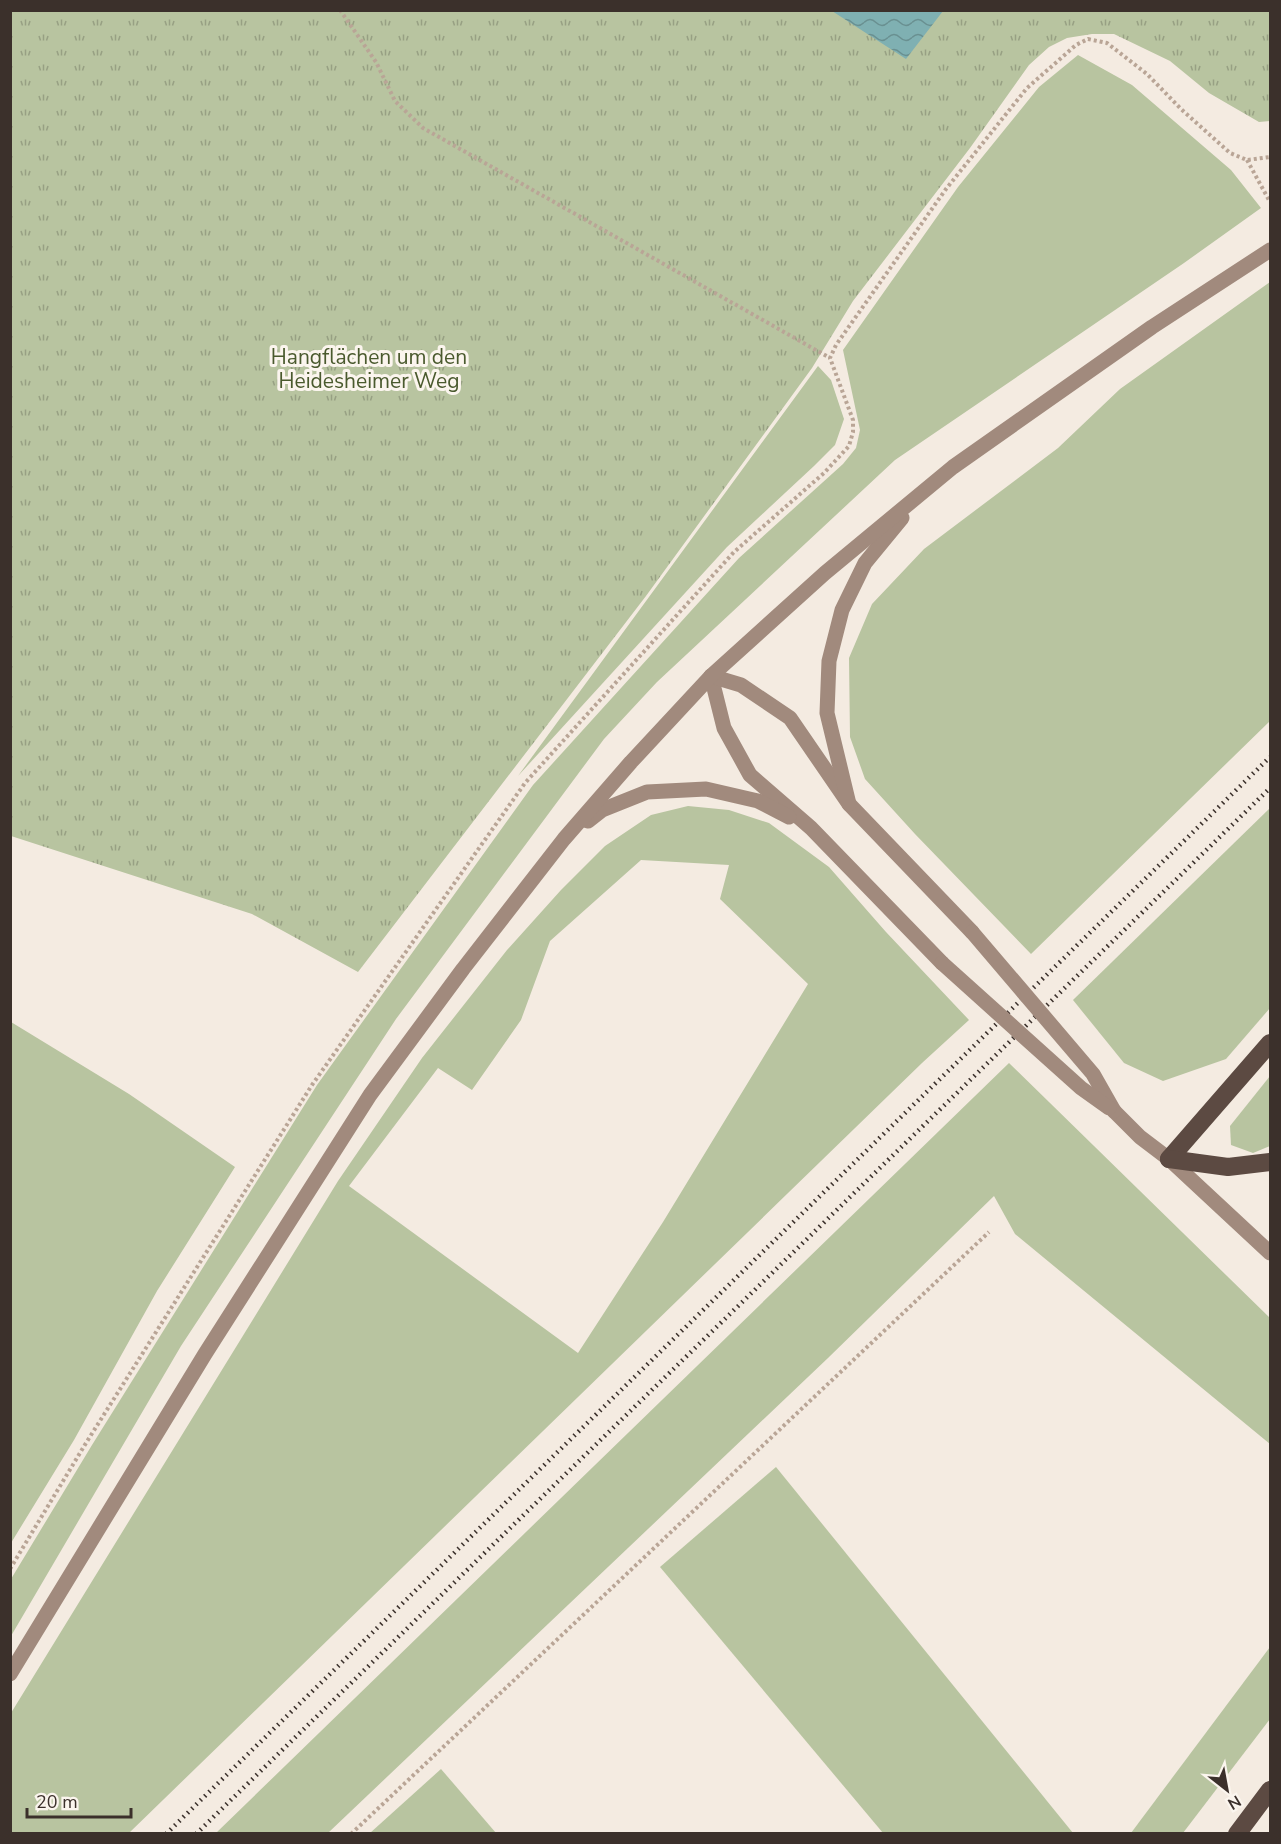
<svg xmlns="http://www.w3.org/2000/svg" width="1281" height="1844" font-family="'Nunito Sans',sans-serif">
<style>
.grass{fill:#b8c4a0;fill-rule:evenodd}
.park{fill:url(#park-tufts)}
.water{fill:url(#water-waves)}
.lines{fill:none;stroke-linecap:round;stroke-linejoin:round}
.path{stroke:#b9a596;stroke-width:4;stroke-dasharray:3 3;stroke-linecap:butt}
.secondary{stroke:#a18a7d;stroke-width:15}
.highway{stroke:#5c4a42;stroke-width:18}
.rail{stroke:#3b302b;stroke-width:4.5;stroke-dasharray:1.5 4.5;stroke-linecap:butt}
.secondary-bridge{stroke:#a18a7d;stroke-width:15}
.labels{text-anchor:middle;dominant-baseline:central;stroke-width:6;stroke-linejoin:round;paint-order:stroke}
.park-label{font-size:21px;fill:#4a5a2e;stroke:#fbf5ee}
</style>
<defs>
<pattern id="park-tufts" width="24" height="20" patternUnits="userSpaceOnUse" patternTransform="scale(1.5)"><rect width="24" height="20" fill="#b8c4a0"/><path d="M3 7l-1-3M5 7V3M7 7l1-3M15 17l-1-3M17 17v-4M19 17l1-3" fill="none" stroke="#97a083"/></pattern>
<pattern id="water-waves" width="16" height="10" patternUnits="userSpaceOnUse" patternTransform="scale(1.5)"><rect width="16" height="10" fill="#7fb0b2"/><path d="M0 5q4-4 8 0t8 0" fill="none" stroke="#699091"/></pattern>
</defs>
<rect width="100%" height="100%" fill="#f4ebe1"/>
<g class="grass">
<polygon points="1078,55 1132,85 1231,170 1261,208 1184,263 895,460 657,682 604,739 396,1019 181,1346 11,1636 11,1579 92,1445 317,1085 533,785 739,558 843,464 856,448 860,430 843,350 958,187 1039,87"/>
<polygon points="1270,282 1270,721 1031,954 915,834 865,779 850,737 849,658 872,604 924,549 1058,448 1120,389"/>
<polygon points="818,366 831,380 844,419 835,445 814,466 727,547 518,776"/>
<path d="M688,806L729,810L769,823L829,867L886,932L969,1020L922,1063L129,1833H11V1713L338,1181L422,1058L507,950L561,890L605,846L651,815ZM641,860L729,865L720,899L808,984L663,1222L578,1353L349,1186L438,1068L472,1090L521,1020L550,941Z"/>
<polygon points="1270,808 1270,1008 1226,1059 1163,1081 1124,1063 1073,1000"/>
<polygon points="11,1022 129,1094 235,1167 157,1291 74,1440 11,1543"/>
<polygon points="1009,1063 1270,1318 1270,1444 1015,1234 994,1196 828,1358 328,1833 216,1833"/>
<polygon points="1270,1076 1270,1146 1253,1153 1231,1145 1230,1126"/>
<polygon points="776,1467 1073,1833 883,1833 660,1567"/>
<polygon points="1270,1647 1270,1719 1183,1833 1131,1833"/>
<polygon points="441,1769 496,1833 370,1833"/>
</g>
<polygon class="park" points="11,11 1270,11 1270,121 1259,122 1209,93 1170,61 1114,34 1092,34 1067,38 1049,47 1029,65 970,148 853,301 812,368 646,596 358,972 252,914 11,836"/>
<polygon class="water" points="832,11 943,11 906,59"/>
<g class="lines">
<g class="path">
<polyline points="340,10 376,62 395,101 423,128 830,358"/>
<polyline points="1247,160 1270,202"/>
<polyline points="10,1569 86,1443 312,1085 525,783 734,552 824,473 849,446 853,432 853,420 830,358 836,345 946,189 1027,88 1076,45 1088,39 1107,43 1147,74 1181,109 1230,153 1247,160 1270,157"/>
<polyline points="351,1834 989,1232"/>
</g>
<g class="secondary">
<polyline points="711,676 724,728 750,775 811,828 942,963"/>
<polyline points="711,676 741,685 790,718 849,804 972,932"/>
<polyline points="849,804 827,713 829,661 842,610 865,563 902,518"/>
<polyline points="588,821 602,810 647,792 706,789 758,801 789,817"/>
<polyline points="1114,1111 1140,1137 1169,1159 1270,1253"/>
<polyline points="10,1674 205,1354 370,1095 463,969 564,839 631,762 711,676 825,573 953,467 1152,327 1270,250"/>
</g>
<g class="highway">
<polyline points="1169,1159 1270,1043"/>
<polyline points="1169,1159 1228,1167 1270,1162"/>
<polyline points="1237,1834 1270,1790"/>
</g>
<g class="rail">
<polyline points="166,1834 1270,757"/>
<polyline points="196,1834 1270,788"/>
</g>
<g class="secondary-bridge">
<polyline points="972,932 1093,1074 1114,1111"/>
<polyline points="942,963 1081,1088 1109,1108"/>
</g>
</g>
<g class="labels">
<g class="park-label">
<text x="369" y="357">Hangflächen um den<tspan x="369" dy="24">Heidesheimer Weg</tspan></text>
</g>
</g>
<rect width="1281" height="1844" fill="none" stroke="#3b302b" stroke-width="24"/>
<g transform="translate(1227 1790) rotate(149)" stroke="#fbf5ee" stroke-width="4.5" paint-order="stroke">
<path d="M0-4.5L10 22L0 15L-10 22Z" fill="#3b302b"/>
<text y="-9" font-size="16" font-weight="bold" text-anchor="middle" fill="#3b302b">N</text>
</g>
<path d="M27 1808v9h104v-9" fill="none" stroke="#3b302b" stroke-width="3"/>
<text x="36" y="1808" font-size="18" fill="#3b302b" stroke="#fbf5ee" stroke-width="4.5" paint-order="stroke">20 m</text>
</svg>
